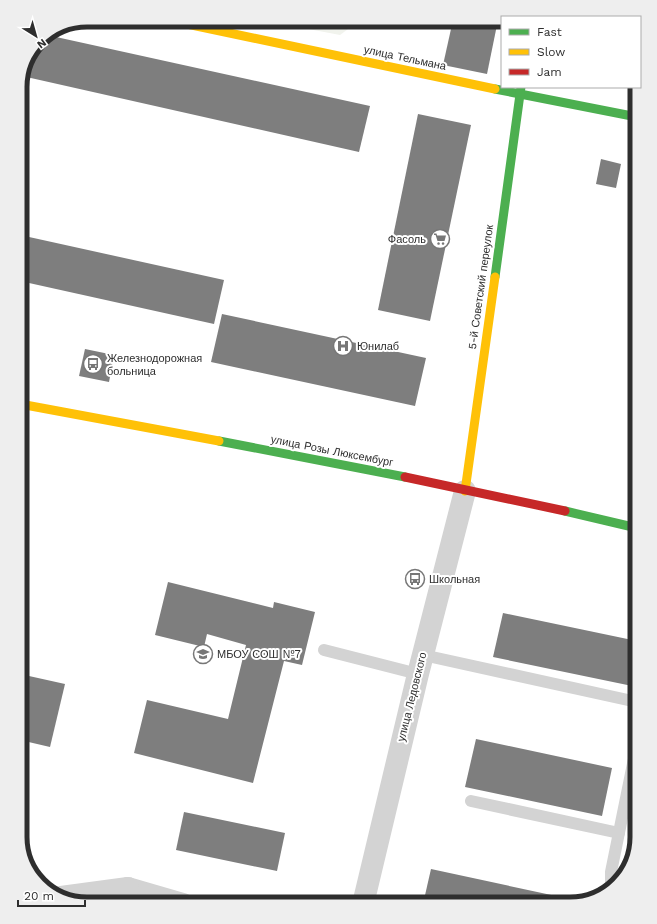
<svg xmlns="http://www.w3.org/2000/svg" width="657" height="924" font-family="'Work Sans',sans-serif">
<style>
.green{fill:#f1f3ed}
.building{fill:#7e7e7e}
.lines{fill:none;stroke-linecap:round;stroke-linejoin:round}
.lane{stroke:#d3d3d3;stroke-width:12}
.street{stroke:#d3d3d3;stroke-width:22}
.fast{stroke:#4caf50;stroke-width:9}
.slow{stroke:#ffc107;stroke-width:9}
.jam{stroke:#c62828;stroke-width:9}
.labels{text-anchor:middle;dominant-baseline:central;stroke-width:4;stroke-linejoin:round;paint-order:stroke}
.street-label{font-size:11px;fill:#2e2e2e;stroke:#fff}
.poi-label{font-size:11px;fill:#2e2e2e;stroke:#fff;text-anchor:start}
.rim{fill:none;stroke:#2e2e2e;stroke-width:5}
</style>
<rect width="100%" height="100%" fill="#fff"/>
<polygon class="green" points="261,20 357,20 356,23 340,35"/>
<g class="building">
<polygon points="453,20 498,20 487,74 443,65"/>
<polygon points="47,35 370,106 359,152 22,76 27,57 43,37"/>
<polygon points="418,114 471,125 430,321 378,310"/>
<polygon points="601,159 621,164 616,188 596,184"/>
<polygon points="20,235 224,280 214,324 20,281"/>
<polygon points="222,314 426,358 415,406 211,362"/>
<polygon points="85,349 114,355 109,382 79,376"/>
<polygon points="168,582 273,608 274,602 315,612 302,665 284,661 253,783 134,753 147,700 228,719 246,645 207,634 204,647 155,635"/>
<polygon points="503,613 637,641 637,687 493,657"/>
<polygon points="20,674 65,684 50,747 20,740"/>
<polygon points="476,739 612,768 602,816 465,787"/>
<polygon points="184,812 285,833 277,871 176,850"/>
<polygon points="431,869 556,896 555,904 423,904"/>
</g>
<g class="lines">
<g class="lane">
<polyline points="324,650 418,674"/>
<polyline points="423,655 637,702"/>
<polyline points="471,801 619,833"/>
<polyline points="611,888 611,872 637,744"/>
</g>
<g class="street">
<polyline points="128,888 183,904"/>
<polyline points="61,897 128,888 122,904"/>
<polyline points="363,904 418,674 465,491"/>
</g>
<g class="fast">
<polyline points="495,89 637,117"/>
<polyline points="495,277 521,87"/>
<polyline points="219,441 405,477"/>
<polyline points="565,511 637,528"/>
</g>
<g class="slow">
<polyline points="168,20 495,89"/>
<polyline points="20,404 219,441"/>
<polyline points="465,491 495,277"/>
</g>
<polyline class="jam" points="405,477 565,511"/>
</g>
<defs>
<g id="supermarket-ring" transform="scale(1)"><circle r="9.5" fill="#fff" stroke="#777" stroke-width="1.5"/><path d="M-6-5.5h2.5l.6 2H6L4.5 2H-2.5L-4.4-4H-6ZM-1.5 3.2a1.3 1.3 0 1 0 .1 0ZM3 3.2a1.3 1.3 0 1 0 .1 0Z" fill="#777"/></g>
<g id="hospital-ring" transform="scale(1)"><circle r="9.5" fill="#fff" stroke="#777" stroke-width="1.5"/><path d="M-5-5h3v3.5h4V-5h3V5h-3V1.5h-4V5h-3Z" fill="#777"/></g>
<g id="bus-ring" transform="scale(1)"><circle r="9.5" fill="#fff" stroke="#777" stroke-width="1.5"/><path d="M-5-6H5V4H4V6H2V4H-2V6H-4V4H-5ZM-3.5-4V0h7V-4ZM-3.5 1.2v1.5H-2V1.2ZM2 1.2v1.5H3.5V1.2Z" fill="#777"/></g>
<g id="school-ring" transform="scale(1)"><circle r="9.5" fill="#fff" stroke="#777" stroke-width="1.5"/><path d="M0-5L7-2L0 1L-7-2ZM-4 1L0 2.5L4 1V4Q0 6-4 4Z" fill="#777"/></g>
</defs>
<g fill-rule="evenodd">
<use href="#supermarket-ring" x="440" y="239"/>
<use href="#hospital-ring" x="343" y="346"/>
<use href="#bus-ring" x="93" y="364"/>
<use href="#bus-ring" x="415" y="579"/>
<use href="#school-ring" x="203" y="654"/>
</g>
<g class="labels">
<g class="street-label">
<text transform="translate(405 58) rotate(12)">улица Тельмана</text>
<text transform="translate(481 287) rotate(-82)">5-й Советский переулок</text>
<text transform="translate(332 451) rotate(11)">улица Розы Люксембург</text>
<text transform="translate(412 697) rotate(-76)">улица Ледовского</text>
</g>
<g class="poi-label">
<text x="426" y="239" text-anchor="end">Фасоль</text>
<text x="357" y="346">Юнилаб</text>
<text x="107" y="358">Железнодорожная<tspan x="107" dy="13">больница</tspan></text>
<text x="429" y="579">Школьная</text>
<text x="217" y="654">МБОУ СОШ №7</text>
</g>
</g>
<path d="M0 0H657V924H0ZM87 27H570A60 60 0 0 1 630 87V837A60 60 0 0 1 570 897H87A60 60 0 0 1 27 837V87A60 60 0 0 1 87 27Z" fill="#eee" fill-rule="evenodd"/>
<path class="rim" d="M87 27H570A60 60 0 0 1 630 87V837A60 60 0 0 1 570 897H87A60 60 0 0 1 27 837V87A60 60 0 0 1 87 27Z"/>
<rect x="501" y="16" width="140" height="72" fill="#ffffff" stroke="#ababab"/>
<rect x="509" y="29" width="20" height="6" fill="#4caf50" stroke="#ababab"/>
<text x="537" y="36" font-size="12" fill="#2e2e2e">Fast</text>
<rect x="509" y="49" width="20" height="6" fill="#ffc107" stroke="#ababab"/>
<text x="537" y="56" font-size="12" fill="#2e2e2e">Slow</text>
<rect x="509" y="69" width="20" height="6" fill="#c62828" stroke="#ababab"/>
<text x="537" y="76" font-size="12" fill="#2e2e2e">Jam</text>
<g transform="translate(36 36) rotate(143)" stroke="#ffffff" stroke-width="3" paint-order="stroke">
<path d="M0-3L7 15L0 10L-7 15Z" fill="#2e2e2e"/>
<text y="-6" font-size="11" font-weight="bold" text-anchor="middle" fill="#2e2e2e">N</text>
</g>
<path d="M18 900v6h67v-6" fill="none" stroke="#2e2e2e" stroke-width="2"/>
<text x="24" y="900" font-size="12" fill="#2e2e2e" stroke="#ffffff" stroke-width="3" paint-order="stroke">20 m</text>
</svg>
